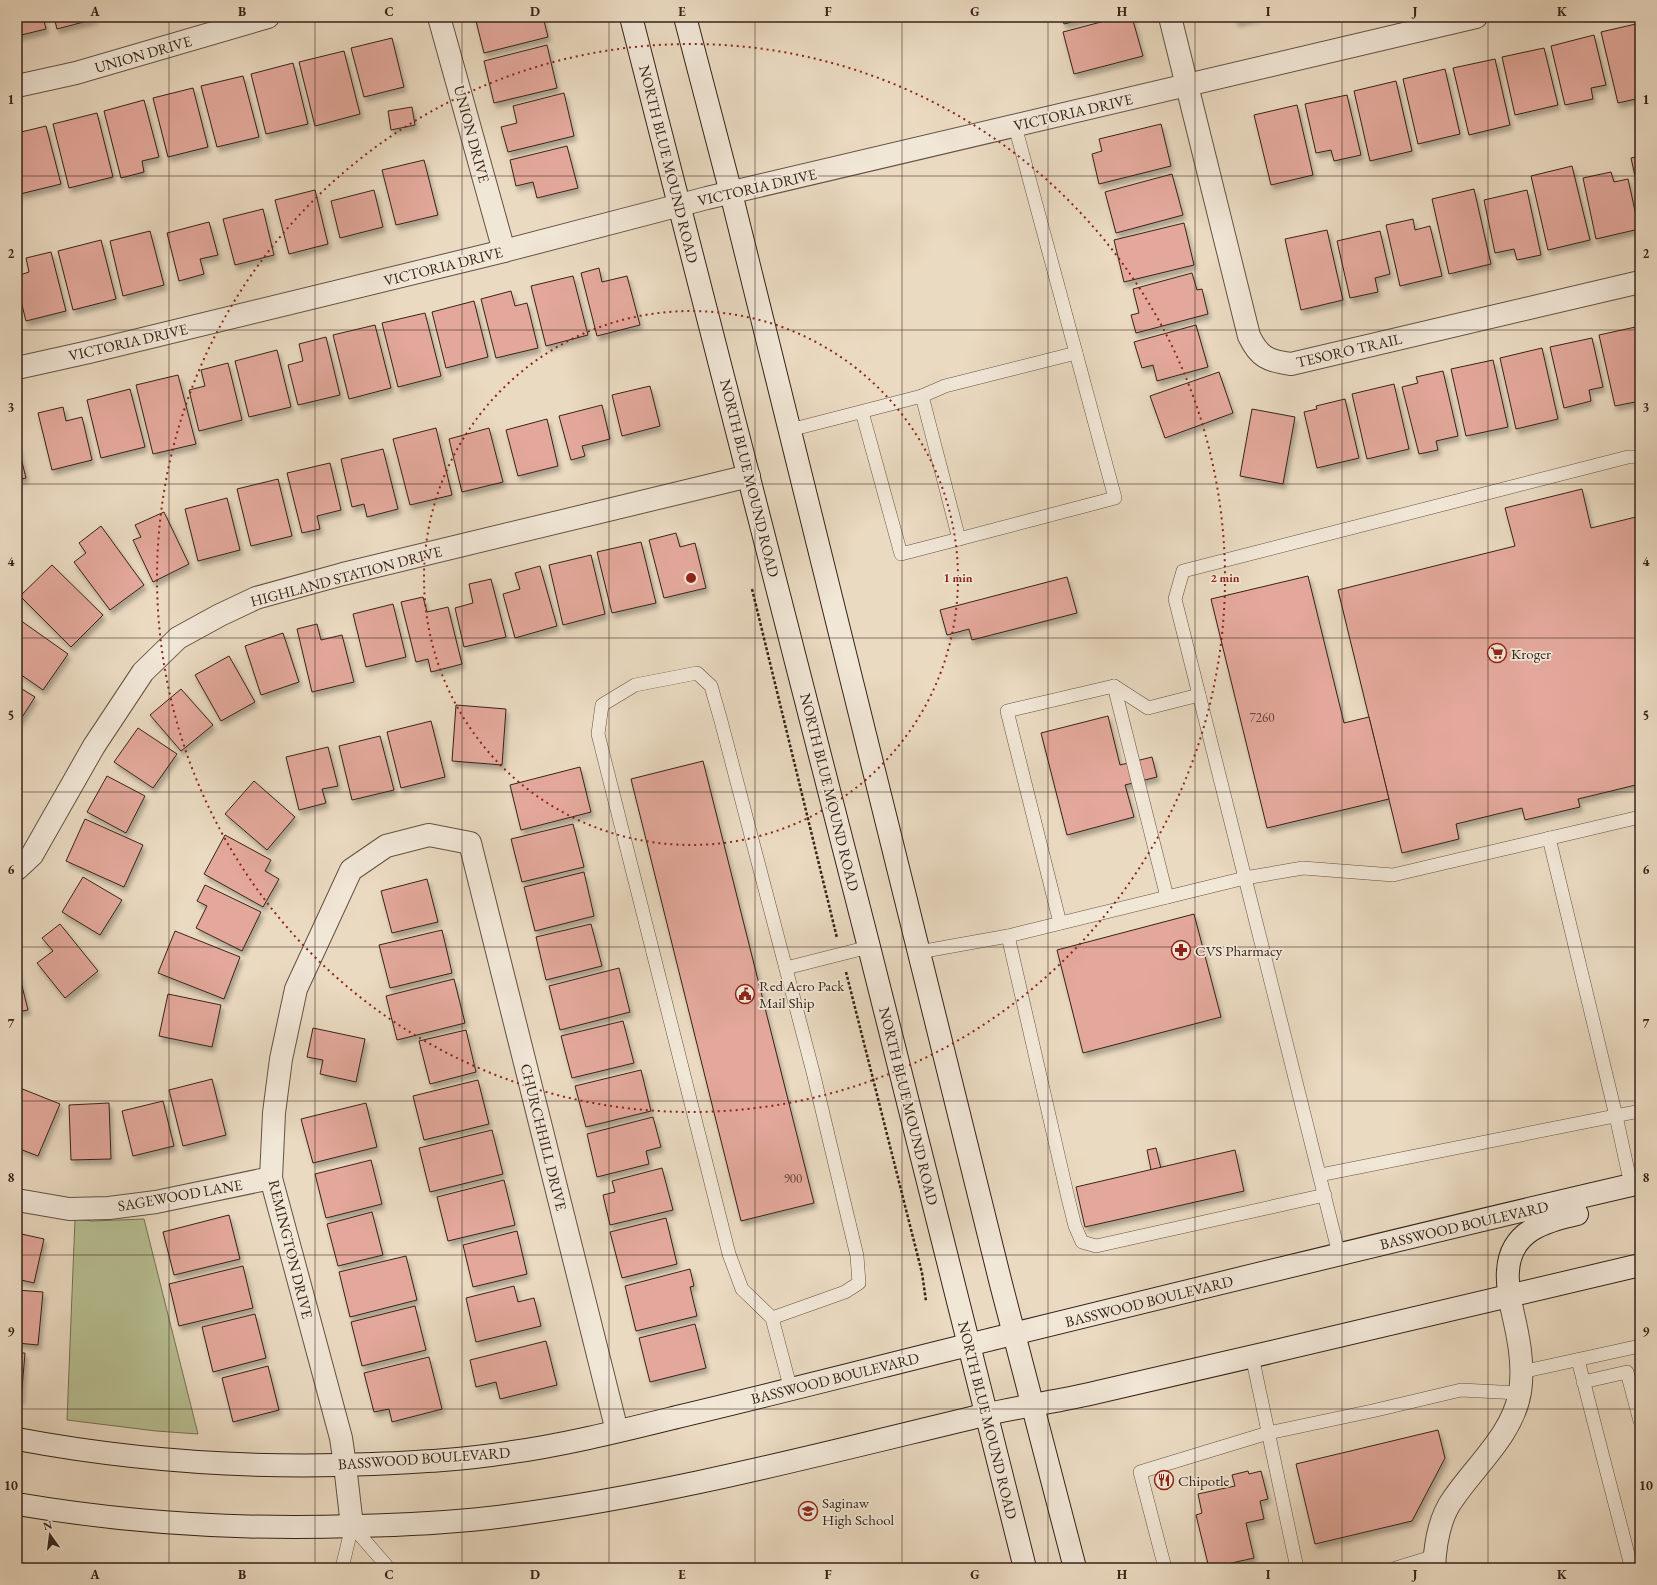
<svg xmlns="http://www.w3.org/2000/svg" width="1657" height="1585" font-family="'EB Garamond',serif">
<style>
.green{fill:#b7bf92;stroke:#767156}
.building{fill:#e3a89b;stroke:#362319;filter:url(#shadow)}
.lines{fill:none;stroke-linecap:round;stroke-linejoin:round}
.service-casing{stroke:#635143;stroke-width:14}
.minor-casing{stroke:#635143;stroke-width:24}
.secondary-casing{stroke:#362319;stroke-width:24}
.path{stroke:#362319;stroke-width:2.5;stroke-dasharray:3 2;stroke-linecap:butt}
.service{stroke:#f1e7d7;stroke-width:13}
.minor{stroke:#f1e7d7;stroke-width:22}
.secondary{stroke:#f1e7d7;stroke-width:22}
.grid{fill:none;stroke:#362319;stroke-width:1;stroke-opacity:0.55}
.ring{fill:none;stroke:#8f2418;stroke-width:2;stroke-dasharray:2 4}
.labels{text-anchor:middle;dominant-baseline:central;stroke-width:3.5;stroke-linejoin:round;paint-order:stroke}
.number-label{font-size:13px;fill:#61443a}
.street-label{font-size:15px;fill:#362319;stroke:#f1e7d7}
.poi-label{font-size:15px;fill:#362319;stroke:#f1e7d7;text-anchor:start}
.centre{fill:#8f2418;stroke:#f1e7d7;stroke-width:2}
.ring-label{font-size:12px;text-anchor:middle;font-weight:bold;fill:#8f2418;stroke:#f1e7d7;stroke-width:3.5;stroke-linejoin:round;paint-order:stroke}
.neatline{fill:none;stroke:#362319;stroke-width:1.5}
.grid-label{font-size:13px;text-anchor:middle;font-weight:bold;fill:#362319}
</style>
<defs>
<filter id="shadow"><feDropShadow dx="2.5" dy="4.5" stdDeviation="2" flood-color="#0004"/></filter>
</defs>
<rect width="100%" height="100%" fill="#eadac1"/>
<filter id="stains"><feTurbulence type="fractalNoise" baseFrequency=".005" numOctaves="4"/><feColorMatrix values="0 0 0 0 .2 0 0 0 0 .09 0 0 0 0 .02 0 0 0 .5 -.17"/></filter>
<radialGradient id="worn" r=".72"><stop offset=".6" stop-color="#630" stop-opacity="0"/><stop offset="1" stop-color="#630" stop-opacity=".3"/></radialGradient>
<polygon class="green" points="75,1219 92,1221 144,1219 198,1434 156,1431 67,1420"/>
<g class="building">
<polygon points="17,17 43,17 46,29 17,36"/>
<polygon points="54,17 95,17 95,19 57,29"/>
<polygon points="475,17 543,17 548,37 484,53"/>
<polygon points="1062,17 1092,17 1064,24"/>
<polygon points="1120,17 1132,17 1143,56 1074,74 1063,32"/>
<polygon points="1235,17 1258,17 1236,22"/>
<polygon points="1640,23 1640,98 1618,103 1601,32"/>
<polygon points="1594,35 1606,85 1591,88 1593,99 1565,105 1551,46"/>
<polygon points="392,38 404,87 364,97 351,48"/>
<polygon points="547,45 557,88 494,103 484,61"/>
<polygon points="1544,48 1558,105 1515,115 1502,57"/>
<polygon points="344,51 360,114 315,126 299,62"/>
<polygon points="1495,59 1510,125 1469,135 1453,68"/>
<polygon points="293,63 308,124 266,134 251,74"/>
<polygon points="1445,69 1460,134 1418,144 1403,79"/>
<polygon points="243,76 259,137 217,147 201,86"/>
<polygon points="1396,81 1412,151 1370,161 1354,91"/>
<polygon points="193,88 208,147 168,157 153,98"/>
<polygon points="564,93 574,136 508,152 501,127 517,123 513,106"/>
<polygon points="1347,95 1361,155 1334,161 1331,150 1316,153 1305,104"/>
<polygon points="144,100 159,157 142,161 144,172 121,178 104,111"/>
<polygon points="1297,105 1313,175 1271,185 1254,115"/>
<polygon points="412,107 415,125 391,130 388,111"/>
<polygon points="97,113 113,177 69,188 53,124"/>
<polygon points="1161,124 1171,166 1099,184 1092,154 1102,151 1099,139"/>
<polygon points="46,126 61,184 20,194 17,182 17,133"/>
<polygon points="567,146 578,188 537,198 533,182 516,186 510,160"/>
<polygon points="1640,156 1640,199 1631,158"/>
<polygon points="424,160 438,215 396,225 382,170"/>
<polygon points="1572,166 1590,240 1548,250 1531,176"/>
<polygon points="1611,172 1614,182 1628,179 1639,229 1596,239 1583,178"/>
<polygon points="1172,174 1183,215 1116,233 1105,192"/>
<polygon points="1474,189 1491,264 1449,274 1432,199"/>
<polygon points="315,190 328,244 289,254 275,200"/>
<polygon points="374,190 383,227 340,238 331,201"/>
<polygon points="1527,190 1541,255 1517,260 1514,249 1495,253 1484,200"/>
<polygon points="263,209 274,255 235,265 223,219"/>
<polygon points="1413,219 1415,230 1430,226 1442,276 1400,286 1386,225"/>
<polygon points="209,222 218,255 200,259 204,274 179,281 167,233"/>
<polygon points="1184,223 1194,265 1124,282 1114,240"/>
<polygon points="1327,230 1343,300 1301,310 1285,239"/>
<polygon points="150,231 164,285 123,296 110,241"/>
<polygon points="1380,231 1390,274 1375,278 1378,292 1350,298 1337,241"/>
<polygon points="101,240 116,299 73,310 58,251"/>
<polygon points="51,252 66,311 26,321 17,285 17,276 29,272 26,258"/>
<polygon points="599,268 602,282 627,276 640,325 597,336 581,273"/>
<polygon points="1192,273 1197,290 1202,289 1208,314 1136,333 1131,315 1139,313 1133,289"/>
<polygon points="573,276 588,335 546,346 531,286"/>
<polygon points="511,291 515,306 527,303 538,348 496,358 481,299"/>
<polygon points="474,301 488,357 446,368 432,312"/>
<polygon points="425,313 441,376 398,387 382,323"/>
<polygon points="375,325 391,388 349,399 333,335"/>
<polygon points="1196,325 1208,367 1157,381 1153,365 1142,368 1134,342"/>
<polygon points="1640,326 1640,401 1615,406 1599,335"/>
<polygon points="326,337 340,395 298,405 288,365 303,361 299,344"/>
<polygon points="1592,338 1603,387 1589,390 1591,401 1564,408 1550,347"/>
<polygon points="1542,348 1558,419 1516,429 1500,358"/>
<polygon points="277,350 291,407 249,417 235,361"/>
<polygon points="1493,360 1508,427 1466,436 1451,369"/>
<polygon points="228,363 242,420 199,431 189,390 205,386 201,370"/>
<polygon points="1443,371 1458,436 1436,441 1438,450 1419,454 1402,387 1418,383 1416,377"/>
<polygon points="1219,372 1233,413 1165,438 1150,396"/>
<polygon points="178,375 196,444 153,454 136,385"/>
<polygon points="1394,384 1409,449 1367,459 1352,394"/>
<polygon points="650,386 660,426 622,436 612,395"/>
<polygon points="130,389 145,447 101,458 87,400"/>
<polygon points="1345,399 1359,458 1317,468 1304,412 1317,409 1316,406"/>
<polygon points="602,405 610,439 582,446 585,456 571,460 559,416"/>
<polygon points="63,407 66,421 82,417 92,460 52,470 38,413"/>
<polygon points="1252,409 1295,417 1283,484 1240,476"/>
<polygon points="547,419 558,466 518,476 506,430"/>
<polygon points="436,428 452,495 410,505 393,439"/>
<polygon points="489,428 503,482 462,492 449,439"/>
<polygon points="17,442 26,478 17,480"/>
<polygon points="383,449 398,509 367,517 364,504 352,507 341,459"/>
<polygon points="330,463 341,510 317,516 320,529 302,533 287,473"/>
<polygon points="278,479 292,536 251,546 237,489"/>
<polygon points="1582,489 1591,528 1640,516 1640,784 1578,799 1580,807 1525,820 1522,808 1456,824 1459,839 1402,853 1338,590 1515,546 1505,508"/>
<polygon points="227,498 240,550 198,561 185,509"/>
<polygon points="164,512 189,564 153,582 133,540 141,537 135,525"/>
<polygon points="101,526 144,585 110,610 74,562 86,553 79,543"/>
<polygon points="676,533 680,547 695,543 706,588 664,598 649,540"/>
<polygon points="641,542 656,603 612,613 597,552"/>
<polygon points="591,555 605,614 563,625 549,565"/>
<polygon points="52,565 103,615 71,647 20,596"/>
<polygon points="540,566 557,626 515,638 503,594 520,589 515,573"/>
<polygon points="1308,576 1344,723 1369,717 1389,799 1267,828 1211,599"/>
<polygon points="1067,577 1077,613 972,640 969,629 947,635 940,610"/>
<polygon points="491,579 506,637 464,647 455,608 473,603 469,584"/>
<polygon points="423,597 427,612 448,607 462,664 431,672 428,659 416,662 401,602"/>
<polygon points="393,604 406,657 366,667 353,614"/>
<polygon points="17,618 68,654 43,690 17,672"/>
<polygon points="317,624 321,640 342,635 354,682 312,692 297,629"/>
<polygon points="283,633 299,682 261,695 245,646"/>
<polygon points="229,656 255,702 221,721 195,675"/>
<polygon points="17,686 35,697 17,725"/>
<polygon points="181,689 213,725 181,751 150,715"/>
<polygon points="456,705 506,709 502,765 452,761"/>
<polygon points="1108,716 1120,765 1152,757 1157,777 1125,785 1134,817 1067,835 1041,733"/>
<polygon points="431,721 445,777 401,788 387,732"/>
<polygon points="138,728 177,754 153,788 114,762"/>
<polygon points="380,736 394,790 352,800 339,746"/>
<polygon points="328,747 338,786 322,789 326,803 299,810 286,757"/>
<polygon points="703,761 814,1203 741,1221 631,779"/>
<polygon points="580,767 591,812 521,830 510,785"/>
<polygon points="107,776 145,796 126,833 87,812"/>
<polygon points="254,781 295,817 267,850 225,814"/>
<polygon points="85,819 143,845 124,887 66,861"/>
<polygon points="573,824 584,867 522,882 511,839"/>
<polygon points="225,835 271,860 265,871 279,879 263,907 204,874"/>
<polygon points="584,872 594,916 535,931 524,887"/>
<polygon points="83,877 122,900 100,935 62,912"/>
<polygon points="427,879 438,922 392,933 381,891"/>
<polygon points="205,885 261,912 242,951 196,928 207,906 197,901"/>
<polygon points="1194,914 1221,1017 1083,1053 1057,950"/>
<polygon points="60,924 98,971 65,998 37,963 53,951 42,938"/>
<polygon points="591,924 602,966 546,980 536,937"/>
<polygon points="442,930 452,973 390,988 379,945"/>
<polygon points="175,931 240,957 224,999 158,973"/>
<polygon points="17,966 28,1010 17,1012"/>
<polygon points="619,968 630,1012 560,1030 549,986"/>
<polygon points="454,979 465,1023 397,1040 386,996"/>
<polygon points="168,994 221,1005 212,1047 159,1036"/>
<polygon points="623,1021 634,1063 572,1078 561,1036"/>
<polygon points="313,1028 365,1039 356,1082 320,1074 323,1060 307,1057"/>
<polygon points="466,1030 476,1072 430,1084 419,1041"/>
<polygon points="641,1070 651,1111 586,1127 575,1086"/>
<polygon points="212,1079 226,1135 183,1146 169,1090"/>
<polygon points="478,1080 489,1124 424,1140 413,1096"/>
<polygon points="20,1088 60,1104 38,1156 17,1148 17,1096"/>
<polygon points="163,1101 174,1146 133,1156 122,1111"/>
<polygon points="109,1103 111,1159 71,1160 69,1105"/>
<polygon points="366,1103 377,1147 313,1163 301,1119"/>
<polygon points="653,1117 661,1147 646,1151 649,1164 597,1177 587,1134"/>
<polygon points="492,1130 503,1174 430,1192 419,1148"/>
<polygon points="1156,1148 1164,1181 1154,1184 1147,1150"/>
<polygon points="1235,1150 1244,1191 1085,1227 1076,1187"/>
<polygon points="371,1160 382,1204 326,1218 315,1174"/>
<polygon points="662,1168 673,1210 610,1225 603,1195 615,1192 612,1181"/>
<polygon points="504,1180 515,1225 448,1241 437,1197"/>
<polygon points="372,1212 383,1255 338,1266 327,1224"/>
<polygon points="229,1215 240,1259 174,1275 163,1232"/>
<polygon points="666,1218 677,1264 622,1278 610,1232"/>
<polygon points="517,1231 527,1274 473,1287 463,1245"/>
<polygon points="17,1233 44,1239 34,1283 17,1279"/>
<polygon points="406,1256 417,1300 350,1317 339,1272"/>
<polygon points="243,1266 253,1308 179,1326 169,1284"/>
<polygon points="690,1269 694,1286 690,1287 697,1316 636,1331 625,1286"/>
<polygon points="514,1286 518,1302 534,1298 541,1326 476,1342 466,1298"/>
<polygon points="17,1290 43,1292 38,1345 17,1343"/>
<polygon points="415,1306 426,1350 362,1366 351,1322"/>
<polygon points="255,1314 266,1358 213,1372 202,1327"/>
<polygon points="695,1324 706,1368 650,1382 639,1338"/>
<polygon points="546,1341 557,1385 500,1399 496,1382 476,1387 470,1360"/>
<polygon points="17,1353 25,1353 21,1400 17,1400"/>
<polygon points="429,1357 442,1409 392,1422 389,1409 374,1412 364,1373"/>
<polygon points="268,1366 279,1410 233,1422 222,1378"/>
<polygon points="1438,1430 1445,1458 1412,1521 1315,1544 1296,1464"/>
<polygon points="1248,1471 1249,1474 1261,1471 1268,1499 1260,1501 1264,1519 1246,1523 1254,1558 1209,1568 1196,1515 1202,1513 1198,1494 1235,1486 1232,1475"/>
</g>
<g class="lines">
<g class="service-casing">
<g id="service">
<polyline points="922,396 945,386 1076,353"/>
<polyline points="790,430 922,396 959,539 901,554 862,412"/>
<polyline points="1640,457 1628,457 1183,571 1175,599 1245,878 1303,868 1393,875 1640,817"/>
<polyline points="959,539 1115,498 1015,126"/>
<polyline points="1114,686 1167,897"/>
<polyline points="1549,838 1616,1116 1631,1185"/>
<polyline points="1060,923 1007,711 1114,686 1148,708 1199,695"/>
<polyline points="1008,936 1068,1198 1075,1226 1082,1242 1096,1246 1325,1195"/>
<polyline points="919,952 1008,936 1245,878 1339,1254"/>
<polyline points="786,968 869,947"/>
<polyline points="1320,1175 1640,1111"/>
<polyline points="772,1318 845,1292 859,1283 857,1256 813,1072 721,721 711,686 697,673 635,685 602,705 598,734 729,1254 742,1289 772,1318 791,1390"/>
<polyline points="1252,1356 1297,1568"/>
<polyline points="1578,1360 1630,1562 1635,1568"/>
<polyline points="1521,1372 1640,1346"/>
<polyline points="1583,1382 1627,1372 1640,1421"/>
<polyline points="352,1526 386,1565 387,1568"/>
<polyline points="342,1568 352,1526"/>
<polyline points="1165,1568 1140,1472 1268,1433 1372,1411 1461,1390 1519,1393"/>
<polyline points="1396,1568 1435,1556"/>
</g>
</g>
<g class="minor-casing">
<g id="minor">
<polyline points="439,17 504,251"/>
<path d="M1170,17L1249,336C1259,357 1268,361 1291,364L1640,282"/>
<polyline points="17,86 76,73 268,17"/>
<polyline points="17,368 89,352 504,251 707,198 1476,17"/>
<polyline points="17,869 32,855 94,746 143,672 178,638 220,615 256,598 343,574 749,476"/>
<polyline points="17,1200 69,1209 109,1208 156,1202 271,1178"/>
<polyline points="352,1526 345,1465 341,1438 271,1178 274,1113 281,1059 296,989 351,870 386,846 429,835 470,843 617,1431"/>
<path d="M1434,1568C1435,1545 1439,1518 1453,1499C1476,1465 1513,1434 1520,1392C1525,1360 1516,1327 1509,1296"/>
</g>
</g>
<g class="secondary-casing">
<g id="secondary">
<polyline points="631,17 869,947 1025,1568"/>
<polyline points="685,17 731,193 1001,1284 1075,1568"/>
<path d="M1509,1296C1509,1288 1507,1279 1508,1271C1510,1231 1545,1221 1577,1214"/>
<path d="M17,1439C134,1461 254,1469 373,1464C418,1462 462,1460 506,1453C564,1445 620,1431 677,1417C774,1394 871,1369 968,1345C1192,1290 1415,1235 1640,1183"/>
<path d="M17,1504C129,1523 242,1530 356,1526C400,1525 445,1523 489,1518C656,1498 821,1454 984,1415C1022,1406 1061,1401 1098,1392C1279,1351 1460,1307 1640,1265"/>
</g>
</g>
<g class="path">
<polyline points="752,589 837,938"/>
<polyline points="846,972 922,1273 926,1301"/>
</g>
<use href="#service" class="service"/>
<use href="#minor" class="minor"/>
<use href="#secondary" class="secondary"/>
</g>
<path class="grid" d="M169,17V1568M315,17V1568M462,17V1568M609,17V1568M755,17V1568M902,17V1568M1048,17V1568M1195,17V1568M1342,17V1568M1488,17V1568M17,176H1640M17,330H1640M17,484H1640M17,638H1640M17,792H1640M17,947H1640M17,1101H1640M17,1255H1640M17,1409H1640"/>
<g class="ring">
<circle cx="691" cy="578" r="267"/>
<circle cx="691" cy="578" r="534"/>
</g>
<defs>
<g id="supermarket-ring" transform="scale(1)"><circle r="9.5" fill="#f1e7d7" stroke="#8f2418" stroke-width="1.5"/><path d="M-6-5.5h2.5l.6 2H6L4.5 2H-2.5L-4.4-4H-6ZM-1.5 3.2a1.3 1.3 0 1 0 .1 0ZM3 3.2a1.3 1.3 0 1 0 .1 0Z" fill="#8f2418"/></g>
<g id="pharmacy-ring" transform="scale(1)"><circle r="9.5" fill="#f1e7d7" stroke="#8f2418" stroke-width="1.5"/><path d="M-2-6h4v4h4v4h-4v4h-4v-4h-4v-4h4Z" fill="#8f2418"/></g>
<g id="civic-ring" transform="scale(1)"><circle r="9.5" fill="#f1e7d7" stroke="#8f2418" stroke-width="1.5"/><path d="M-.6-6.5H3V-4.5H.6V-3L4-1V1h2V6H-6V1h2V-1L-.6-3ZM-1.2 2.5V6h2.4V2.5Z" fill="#8f2418"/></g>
<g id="restaurant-ring" transform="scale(1)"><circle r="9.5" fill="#f1e7d7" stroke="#8f2418" stroke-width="1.5"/><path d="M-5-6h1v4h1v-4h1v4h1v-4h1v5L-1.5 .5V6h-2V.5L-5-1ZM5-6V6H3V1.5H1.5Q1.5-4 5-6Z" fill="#8f2418"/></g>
<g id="school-ring" transform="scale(1)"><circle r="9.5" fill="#f1e7d7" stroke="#8f2418" stroke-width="1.5"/><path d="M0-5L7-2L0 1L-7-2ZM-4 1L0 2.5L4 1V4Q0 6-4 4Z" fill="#8f2418"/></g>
</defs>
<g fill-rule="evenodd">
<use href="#supermarket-ring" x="1497" y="653"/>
<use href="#pharmacy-ring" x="1181" y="950"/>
<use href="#civic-ring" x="745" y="994"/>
<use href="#restaurant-ring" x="1164" y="1480"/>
<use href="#school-ring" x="808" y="1511"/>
</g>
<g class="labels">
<g class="number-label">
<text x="1262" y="717">7260</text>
<text x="793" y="1178">900</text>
</g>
<g class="street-label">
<text transform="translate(143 54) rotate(-16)">UNION DRIVE</text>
<text transform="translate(1073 112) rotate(-13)">VICTORIA DRIVE</text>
<text transform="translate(472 134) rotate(75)">UNION DRIVE</text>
<text transform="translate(669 164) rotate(76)">NORTH BLUE MOUND ROAD</text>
<text transform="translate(757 187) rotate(-13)">VICTORIA DRIVE</text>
<text transform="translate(443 266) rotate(-14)">VICTORIA DRIVE</text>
<text transform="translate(128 342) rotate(-13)">VICTORIA DRIVE</text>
<text transform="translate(1349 350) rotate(-13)">TESORO TRAIL</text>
<text transform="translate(750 478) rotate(76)">NORTH BLUE MOUND ROAD</text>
<text transform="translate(346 576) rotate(-15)">HIGHLAND STATION DRIVE</text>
<text transform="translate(830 792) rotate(76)">NORTH BLUE MOUND ROAD</text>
<text transform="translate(909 1106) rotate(76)">NORTH BLUE MOUND ROAD</text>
<text transform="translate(544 1137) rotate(76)">CHURCHHILL DRIVE</text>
<text transform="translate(180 1195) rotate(-10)">SAGEWOOD LANE</text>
<text transform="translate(1464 1225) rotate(-13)">BASSWOOD BOULEVARD</text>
<text transform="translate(291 1249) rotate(76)">REMINGTON DRIVE</text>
<text transform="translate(1149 1301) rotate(-14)">BASSWOOD BOULEVARD</text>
<text transform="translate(835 1378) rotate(-14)">BASSWOOD BOULEVARD</text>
<text transform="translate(988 1420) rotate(76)">NORTH BLUE MOUND ROAD</text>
<text transform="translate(424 1458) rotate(-4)">BASSWOOD BOULEVARD</text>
</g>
<g class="poi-label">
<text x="1511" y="653">Kroger</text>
<text x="1195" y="950">CVS Pharmacy</text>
<text x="759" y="985">Red Aero Pack<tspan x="759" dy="17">Mail Ship</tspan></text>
<text x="1178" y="1480">Chipotle</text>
<text x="822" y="1502">Saginaw<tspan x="822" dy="17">High School</tspan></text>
</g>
</g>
<circle cx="691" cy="578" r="6" class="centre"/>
<g class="ring-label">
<text x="958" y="582">1 min</text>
<text x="1225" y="582">2 min</text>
</g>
<rect width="1657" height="1585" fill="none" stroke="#eadac1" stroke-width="44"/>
<g transform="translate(50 1535) rotate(346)" stroke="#f1e7d7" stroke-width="3" paint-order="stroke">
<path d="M0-3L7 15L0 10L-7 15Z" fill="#362319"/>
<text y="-6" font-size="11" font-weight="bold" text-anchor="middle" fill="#362319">N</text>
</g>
<rect x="22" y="22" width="1613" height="1541" class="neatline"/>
<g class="grid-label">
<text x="95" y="16">A</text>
<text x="242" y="16">B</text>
<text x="389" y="16">C</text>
<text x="535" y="16">D</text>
<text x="682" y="16">E</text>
<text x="828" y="16">F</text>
<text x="975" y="16">G</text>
<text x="1122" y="16">H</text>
<text x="1268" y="16">I</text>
<text x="1415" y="16">J</text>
<text x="1562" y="16">K</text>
<text x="11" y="104">1</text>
<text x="1646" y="104">1</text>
<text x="11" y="258">2</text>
<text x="1646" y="258">2</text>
<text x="11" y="412">3</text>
<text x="1646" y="412">3</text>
<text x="11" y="566">4</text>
<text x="1646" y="566">4</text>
<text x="11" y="720">5</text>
<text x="1646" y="720">5</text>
<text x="11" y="874">6</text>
<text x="1646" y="874">6</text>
<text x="11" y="1028">7</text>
<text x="1646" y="1028">7</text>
<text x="11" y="1182">8</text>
<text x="1646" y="1182">8</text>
<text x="11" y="1336">9</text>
<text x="1646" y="1336">9</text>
<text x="11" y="1490">10</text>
<text x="1646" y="1490">10</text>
<text x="95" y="1579">A</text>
<text x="242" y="1579">B</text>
<text x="389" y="1579">C</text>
<text x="535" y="1579">D</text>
<text x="682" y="1579">E</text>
<text x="828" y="1579">F</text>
<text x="975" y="1579">G</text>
<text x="1122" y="1579">H</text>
<text x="1268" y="1579">I</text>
<text x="1415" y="1579">J</text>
<text x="1562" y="1579">K</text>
</g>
<rect width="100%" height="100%" filter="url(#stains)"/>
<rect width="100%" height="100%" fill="url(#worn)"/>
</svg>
